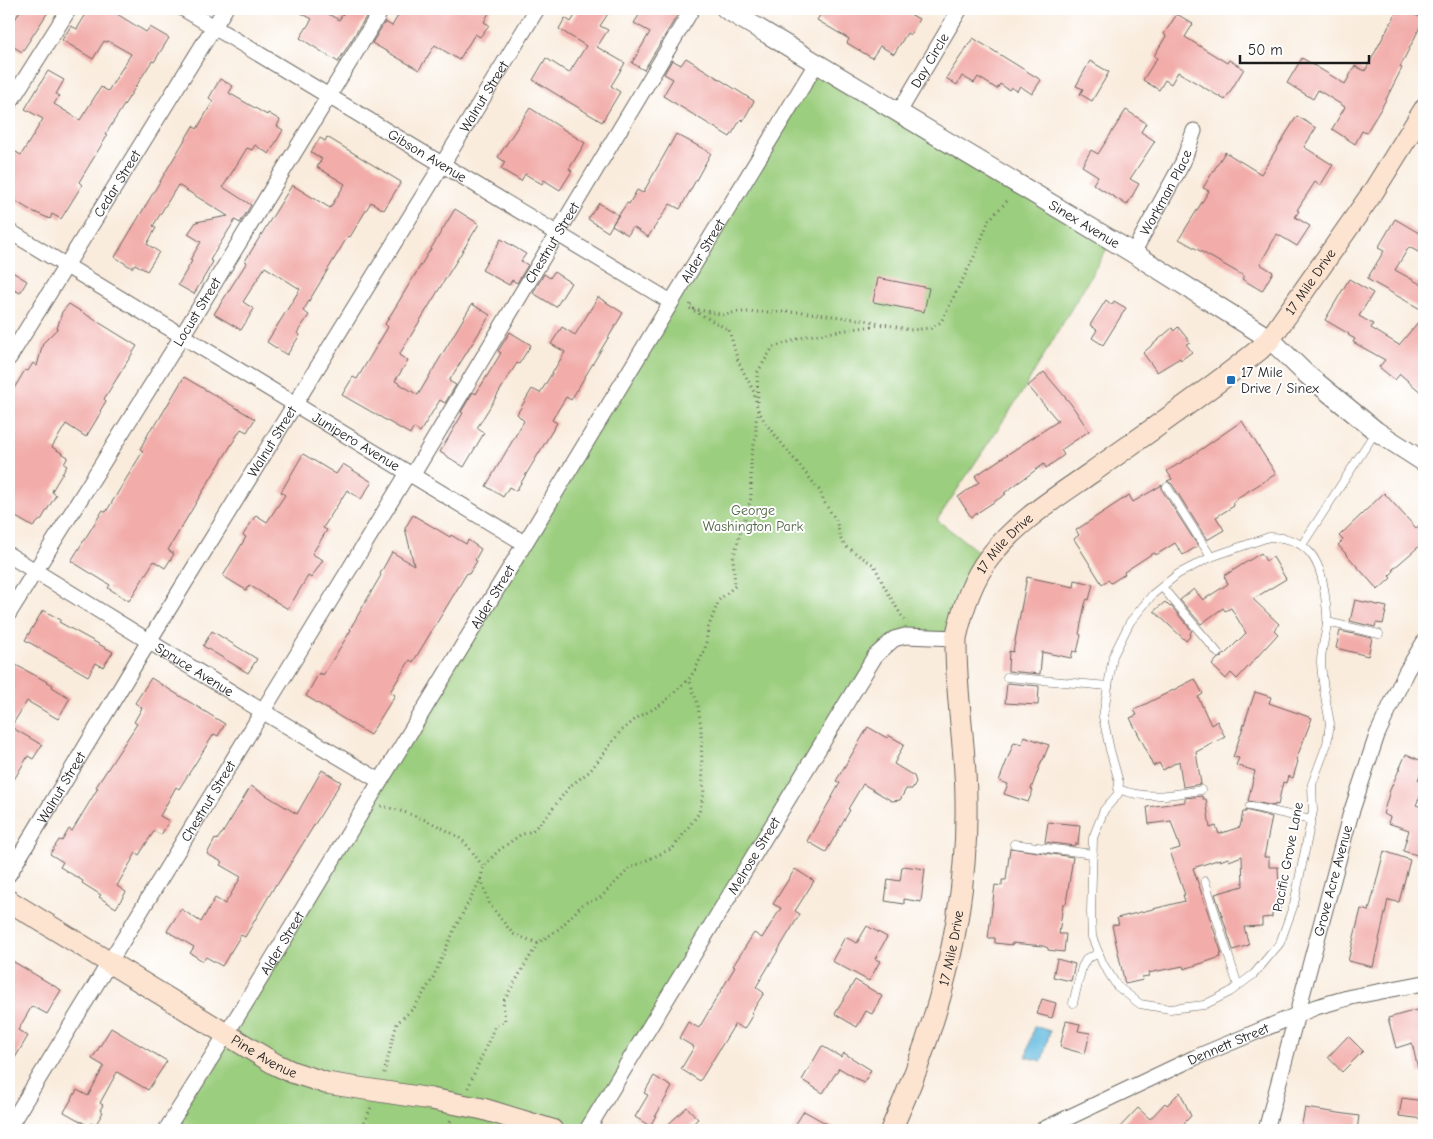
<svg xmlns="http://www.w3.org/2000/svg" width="1433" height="1139" font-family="'Comic Neue',sans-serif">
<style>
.park{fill:#9bce7e;stroke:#5c754d}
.water{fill:#61b9de;stroke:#3e6a7d}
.building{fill:#f2adaa}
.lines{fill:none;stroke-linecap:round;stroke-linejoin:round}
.service-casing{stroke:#696560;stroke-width:9}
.minor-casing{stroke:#696560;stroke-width:17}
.tertiary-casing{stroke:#696560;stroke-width:21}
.secondary-casing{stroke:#696560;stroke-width:23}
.path{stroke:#696560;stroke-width:3;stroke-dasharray:1 4;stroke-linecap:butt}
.service{stroke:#fff;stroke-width:8}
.minor{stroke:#fff;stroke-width:15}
.tertiary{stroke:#fff;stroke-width:19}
.secondary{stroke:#fde4d0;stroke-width:21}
.poi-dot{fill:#1f6fb2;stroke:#fff;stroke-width:2}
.labels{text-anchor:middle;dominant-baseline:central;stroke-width:4;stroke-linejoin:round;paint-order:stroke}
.street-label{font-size:14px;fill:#1c1c1c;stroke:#fff}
.poi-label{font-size:14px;fill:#1c1c1c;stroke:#fff;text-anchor:start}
.park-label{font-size:14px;fill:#4f6343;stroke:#fff}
</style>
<rect width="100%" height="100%" fill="#fff"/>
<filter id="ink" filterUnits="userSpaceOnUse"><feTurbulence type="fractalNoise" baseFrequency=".02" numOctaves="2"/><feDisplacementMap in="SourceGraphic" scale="10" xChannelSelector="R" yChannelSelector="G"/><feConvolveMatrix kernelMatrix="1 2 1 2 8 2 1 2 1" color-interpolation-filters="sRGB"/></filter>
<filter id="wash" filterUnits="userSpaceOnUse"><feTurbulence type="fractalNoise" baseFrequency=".0096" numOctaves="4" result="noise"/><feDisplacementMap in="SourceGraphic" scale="20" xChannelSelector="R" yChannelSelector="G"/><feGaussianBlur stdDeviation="1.12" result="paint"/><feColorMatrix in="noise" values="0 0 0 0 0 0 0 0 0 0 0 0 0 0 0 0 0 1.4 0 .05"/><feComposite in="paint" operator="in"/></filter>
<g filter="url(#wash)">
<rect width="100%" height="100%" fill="#f9ecdd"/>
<polygon class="park" points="816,64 1112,240 1021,394 937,520 988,559 956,638 894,639 587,1130 166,1130"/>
<polygon class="water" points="1034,1026 1050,1031 1042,1061 1026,1057"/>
<g id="blocks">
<g class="building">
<polygon points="21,9 50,9 22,52 9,44 9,30"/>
<polygon points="89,9 109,9 146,32 150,27 169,38 154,62 152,61 105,135 107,136 79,182 82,185 61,219 52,214 50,219 30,210 9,197 9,148 21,155 43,119 25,109 48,71 64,80 56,94 59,96 54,104 80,120 101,87 108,91 131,54 108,41 106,42 104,41 93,59 62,40 71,26 77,29"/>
<polygon points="294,9 320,9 339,20 346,9 364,9 369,12 338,62 300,38 312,19"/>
<polygon points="402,9 491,9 484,22 489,25 480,37 475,34 459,60 435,45 419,70 372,43 385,22 392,26"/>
<polygon points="579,9 611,9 600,26 608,30 597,47 625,63 611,86 620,92 602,122 533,80 546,58 569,73 586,46 559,29 565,18 571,22"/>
<polygon points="643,9 681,9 644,70 632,63 650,32 634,23"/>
<polygon points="824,9 901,9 919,19 910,35 907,33 894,54 880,46 872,58 847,43 849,39 817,20"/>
<polygon points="1398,9 1413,9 1411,13 1424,19 1400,67 1402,68 1382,107 1366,133 1362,131 1355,144 1332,129 1345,107 1318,90 1313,99 1287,83 1302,58 1345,84 1355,66 1365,71"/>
<polygon points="1177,14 1193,24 1185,37 1227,63 1229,60 1244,69 1225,100 1178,72 1171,84 1165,80 1159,90 1143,80 1157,58 1154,56 1166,36 1164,34"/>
<polygon points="973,38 1041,80 1032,94 1020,86 1017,91 1011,87 1009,90 1000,84 997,89 978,77 974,83 962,76 957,85 946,78"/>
<polygon points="686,58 754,101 743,121 741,119 730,137 663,96 673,79 664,74 672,60 681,65"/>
<polygon points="1090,61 1109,72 1092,101 1080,94 1083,89 1076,86"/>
<polygon points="220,79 233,86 229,93 267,115 268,113 280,120 277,126 283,130 269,154 255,145 252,150 247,148 223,187 251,205 240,223 235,220 210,260 213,262 194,294 178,285 192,261 190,260 201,242 188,234 196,222 228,216 178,185 153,226 156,228 147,244 159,252 147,271 135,264 132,268 115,257 193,126 197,129 213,101 209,98"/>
<polygon points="530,108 585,143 569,169 572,171 560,190 544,180 542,184 525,174 521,181 501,169 505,162 498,157"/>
<polygon points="1126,110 1146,123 1141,132 1155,141 1130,179 1139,184 1127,205 1093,184 1098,176 1082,166 1091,150 1098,154"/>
<polygon points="1297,116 1316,128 1304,147 1333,165 1320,186 1315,182 1297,210 1299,211 1295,217 1310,226 1297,246 1277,234 1260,264 1273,272 1262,291 1242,279 1244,276 1179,239 1209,191 1203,188 1225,152 1261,174"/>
<polygon points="676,134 711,153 680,209 670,204 648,237 633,227 628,235 612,225 627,203 629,204 637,190 643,193"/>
<polygon points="327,137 401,182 384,210 371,202 350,237 348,236 303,311 309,315 297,333 300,335 287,355 267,342 300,289 265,267 243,302 254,309 241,330 214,314 247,262 245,261 292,185 330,208 345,184 317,167 322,159 311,152 320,138 325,141"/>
<polygon points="599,203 618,215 608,232 588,219"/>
<polygon points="455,209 479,224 399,355 408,361 395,381 418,395 472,304 490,315 449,381 456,385 445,403 440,400 420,432 414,428 410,434 342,395 353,377 357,379 388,327 385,324"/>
<polygon points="1395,219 1424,236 1424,246 1420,253 1409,247 1395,270 1424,286 1424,311 1367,279 1384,251 1378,248"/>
<polygon points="501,239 526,254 521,261 528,265 517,283 512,280 509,285 482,270"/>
<polygon points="9,270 27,281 20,293 9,287"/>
<polygon points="554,272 571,283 556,307 533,293 544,274 550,278"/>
<polygon points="878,278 929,288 924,312 873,302"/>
<polygon points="1349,279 1373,293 1359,316 1373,324 1371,328 1399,345 1424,315 1424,395 1400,374 1395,380 1379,367 1385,360 1353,342 1355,339 1348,335 1349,334 1325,320"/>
<polygon points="598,297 623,313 571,400 566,397 552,420 557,423 516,491 509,487 503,497 486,486 524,421 517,414 532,389 540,393 565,352 551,344 562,327 575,335"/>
<polygon points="1106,300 1112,305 1114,301 1126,308 1103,345 1092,338 1097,330 1090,325"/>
<polygon points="69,304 137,346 104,399 106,401 100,411 101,412 86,437 66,424 52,447 68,457 64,464 67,466 53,489 52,492 56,495 41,520 40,520 33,527 9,513 9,397 25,370 28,371 33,363 37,366 43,343 57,329 62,312"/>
<polygon points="1178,327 1190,342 1186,344 1192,352 1181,360 1180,358 1157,372 1143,353 1172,328 1174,331"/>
<polygon points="510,332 531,345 519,364 517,363 477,428 484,433 464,467 440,452 463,413 461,412 473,392 476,394 501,353 498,351"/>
<polygon points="1044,372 1071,404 1089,431 1061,450 1064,455 1046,468 1044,464 1004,493 1006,494 971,517 958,497 979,482 975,476 1058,421 1028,386"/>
<polygon points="184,377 255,419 247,432 241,429 197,501 168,550 174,554 165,568 154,561 129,601 108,588 110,585 71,561 103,510 106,512 143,451 140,449 153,425 155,426"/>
<polygon points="1242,421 1276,474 1237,498 1238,499 1232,503 1234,506 1216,517 1224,530 1207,540 1172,484 1167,481 1172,479 1167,471 1190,457"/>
<polygon points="303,454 336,474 343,464 372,482 361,499 347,490 323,528 327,530 312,554 323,560 311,578 308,576 288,609 249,585 246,590 223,576 246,537 243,535 256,515 267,522 285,495 281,492"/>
<polygon points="1162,485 1162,490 1198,546 1183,555 1175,543 1156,555 1155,553 1150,555 1124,572 1125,574 1111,583 1108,580 1102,584 1074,539 1079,535 1076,530 1129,495 1133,502"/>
<polygon points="1384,493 1416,528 1424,521 1424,542 1393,569 1394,571 1389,576 1391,578 1378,590 1338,545 1343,540 1339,536"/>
<polygon points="413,515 450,537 451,535 466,544 468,540 481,549 475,560 477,561 469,574 467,573 413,662 410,660 390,692 395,695 370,735 306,696 319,673 323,675 351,630 350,629 381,575 380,574 392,552 414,565 405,528"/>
<polygon points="1261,553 1266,561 1273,557 1286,579 1253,599 1279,624 1274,630 1278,634 1237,679 1231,673 1226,679 1212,665 1218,658 1222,657 1224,653 1225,654 1246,633 1231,608 1225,611 1223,608 1201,624 1180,600 1194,589 1203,600 1228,584 1224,576"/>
<polygon points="1027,577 1074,587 1075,580 1093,584 1089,600 1087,599 1085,604 1079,634 1081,635 1077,652 1073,651 1071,658 1042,652 1040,674 1008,671 1008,668 1009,651 1013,652"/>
<polygon points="1355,600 1387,607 1383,624 1376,623 1375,627 1350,621"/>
<polygon points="1165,602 1170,607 1171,606 1192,631 1190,633 1191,635 1186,641 1154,611"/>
<polygon points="43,610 61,620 59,622 113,652 103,667 96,663 88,676 25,640"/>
<polygon points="212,631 257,659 248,673 203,646"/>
<polygon points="1340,631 1372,638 1368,656 1336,648"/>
<polygon points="14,664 53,685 52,687 70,698 58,719 27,701 11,727 42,745 33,759 28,756 9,788 9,672"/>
<polygon points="151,678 225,724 218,736 214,734 179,789 176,787 160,816 169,821 161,835 154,831 139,855 136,853 122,877 117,886 126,892 116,908 99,897 101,895 82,883 83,881 60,867 63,862 50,854 59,840 62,841 69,829 72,831 98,788 96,787 137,724 134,722 142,708 135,703"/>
<polygon points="1195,679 1203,694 1198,697 1211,725 1217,721 1225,737 1196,752 1201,784 1183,787 1179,761 1163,770 1159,763 1153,766 1146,751 1147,751 1130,718 1137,715 1134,710"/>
<polygon points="1007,683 1039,686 1038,705 1005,703"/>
<polygon points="1255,692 1271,697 1269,703 1312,718 1296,760 1298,761 1293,778 1288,776 1286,783 1283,782 1278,805 1275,804 1275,806 1248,801 1255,771 1236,765 1239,758 1233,757"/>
<polygon points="868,727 887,738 888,735 904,744 894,764 914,776 916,782 912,789 906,789 900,800 892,801 863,784 848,809 850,810 826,852 807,841 840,783 836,781"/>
<polygon points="1024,736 1049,745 1043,760 1042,760 1031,789 1033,790 1028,802 1004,794 1008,784 999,781 1014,742 1022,744"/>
<polygon points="1406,754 1424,762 1418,780 1424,783 1424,787 1416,805 1424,808 1424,857 1403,851 1409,830 1388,823 1390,817 1383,814 1390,790"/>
<polygon points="322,770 341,782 277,885 276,884 245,937 241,935 222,966 206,957 203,961 190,953 194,947 167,931 181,909 201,922 215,898 225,904 241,877 220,865 222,862 207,854 215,839 217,840 221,834 222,834 251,786 297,814"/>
<polygon points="1202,796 1203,799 1206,799 1210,828 1216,826 1219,834 1240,827 1243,812 1246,812 1246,810 1272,817 1264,857 1269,857 1269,867 1278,867 1280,909 1272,909 1272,917 1262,918 1262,926 1244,927 1249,945 1233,950 1215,894 1243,886 1242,856 1229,861 1228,858 1220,861 1220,859 1193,868 1222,954 1220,954 1221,957 1184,969 1183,966 1148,973 1149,976 1142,977 1143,980 1125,984 1112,925 1119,924 1117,918 1185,901 1183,895 1185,895 1170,851 1180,848 1171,821 1149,824 1147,807 1185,802 1185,798"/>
<polygon points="1048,822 1080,825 1078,844 1075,844 1074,846 1045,842"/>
<polygon points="1010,848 1073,857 1066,904 1063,904 1059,934 1066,934 1064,952 1048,950 1048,948 1043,946 1012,943 1012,945 995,943 995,938 988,938 995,885 1002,886 1002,880 1006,880"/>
<polygon points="1384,851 1410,860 1399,902 1388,900 1373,967 1348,961 1361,909 1369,911"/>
<polygon points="904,866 925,869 921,902 904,899 904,904 885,901 888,879 900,881 902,867"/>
<polygon points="795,869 814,881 795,911 800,914 756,987 764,993 751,1013 753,1014 744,1029 735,1024 700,1081 681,1069 694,1047 679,1038 688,1022 699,1028 735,967 733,966 754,933 762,938 781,908 773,904"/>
<polygon points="867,926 887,937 875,959 880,961 869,981 832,961 845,937 857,943"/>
<polygon points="9,959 61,990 47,1014 32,1006 18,1030 28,1036 9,1068"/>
<polygon points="1057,959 1075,964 1071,981 1053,977"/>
<polygon points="855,980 882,996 872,1014 866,1011 857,1027 835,1014"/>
<polygon points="1042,999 1056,1003 1052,1018 1037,1014"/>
<polygon points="1424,1008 1424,1072 1419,1073 1412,1043 1396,1048 1388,1018"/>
<polygon points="1066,1021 1080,1024 1078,1031 1090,1033 1085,1054 1060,1047"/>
<polygon points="111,1028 167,1061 148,1090 117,1072 100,1103 103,1105 100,1110 103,1112 95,1126 91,1123 89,1126 64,1112 77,1090 88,1096 104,1066 92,1059"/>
<polygon points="1348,1036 1363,1051 1342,1072 1328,1057"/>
<polygon points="822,1046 841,1057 844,1053 871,1070 864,1083 839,1068 823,1093 802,1080"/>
<polygon points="654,1076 672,1087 650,1126 635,1117 648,1095 644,1093"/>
<polygon points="1180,1092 1191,1116 1177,1130 1117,1130 1138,1108 1150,1119 1165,1103 1167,1105"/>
<polygon points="1402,1098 1424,1101 1424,1119 1399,1116"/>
<polygon points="687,1107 698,1119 686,1130 662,1130"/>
<polygon points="1305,1108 1359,1116 1357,1130 1311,1130 1301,1129"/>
<polygon points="804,1111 838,1130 792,1130"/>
</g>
</g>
</g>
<g filter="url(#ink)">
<use href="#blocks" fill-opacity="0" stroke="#696560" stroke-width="1"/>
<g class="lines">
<g class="service-casing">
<g id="service">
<polyline points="1167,487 1211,557"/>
<path d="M1269,537C1308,537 1321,560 1325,596C1326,605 1328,615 1327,623C1326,636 1321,648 1321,662C1322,682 1326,703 1330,723L1327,744L1312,784L1313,811L1294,904L1280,943L1254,974L1230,992L1204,1005L1170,1009L1140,1004L1117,986L1103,964L1092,937L1091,912L1093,838L1104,810L1118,794L1119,782L1110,750L1103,717L1113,656L1130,622L1153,594L1178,574L1211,557Z"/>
<polyline points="1302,545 1376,431"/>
<polyline points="1162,587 1218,653"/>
<polyline points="1327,622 1379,634"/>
<polyline points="1007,677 1108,686"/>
<path d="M1118,789C1147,800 1172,795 1201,790"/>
<polyline points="1250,806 1311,820"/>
<polyline points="1014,844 1093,854"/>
<polyline points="1205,881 1238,986"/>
<polyline points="1073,1003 1082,967 1087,958 1099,954"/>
</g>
</g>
<g class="minor-casing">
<g id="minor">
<path id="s1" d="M184,9L671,302"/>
<polyline points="9,104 69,9"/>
<path id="s2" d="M899,112L960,9"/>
<path id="s3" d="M9,231L524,543"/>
<path id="s4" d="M1133,253L1183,162L1194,131"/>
<path id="s5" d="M9,358L225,9"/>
<path id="s6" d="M412,476L692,9"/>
<path id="s7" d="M9,555L262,711L380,781"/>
<path id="s8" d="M9,613L182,336L382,9"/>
<path id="s9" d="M9,874L149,641L442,165L537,9"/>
<path id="s10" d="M9,1127C143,910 274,691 408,473"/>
<path id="s11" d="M166,1130L245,1004L816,64"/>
<path id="s12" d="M587,1130L875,656L894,639L905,636L956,638"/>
<path id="s13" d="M1042,1130L1194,1058L1316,1007L1351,997L1424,983"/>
<path id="s14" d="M1266,1130L1350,816L1377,735L1406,672L1424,642"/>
</g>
</g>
<g class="tertiary-casing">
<g id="tertiary">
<path id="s15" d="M726,9L1133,253L1270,339L1305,373L1376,431L1424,462"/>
</g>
</g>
<g class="secondary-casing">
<g id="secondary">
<path id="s16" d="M9,901L275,1064L292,1072L326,1083L431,1099L483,1109L552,1130"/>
<path id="s17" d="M891,1130C938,1027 968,915 966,801C966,747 955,693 956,638C962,611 971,581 989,558C1016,522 1055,498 1091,473C1148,432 1206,393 1260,349L1270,339L1373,192L1424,110"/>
</g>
</g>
<g class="path">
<polyline points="693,309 725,315 736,312 802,312 871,321 910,330 931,328 941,322 975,255 989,220 1009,199"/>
<polyline points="758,402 757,373 773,347 807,336 886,324"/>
<polyline points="758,410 766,424 820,491 824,502 836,520 841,539 845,546 874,565 884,586 904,620"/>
<path d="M381,806C406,811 436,823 458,837C468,844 476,857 483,867"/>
<polyline points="481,879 490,905 513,934 538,943"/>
<polyline points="384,1073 397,1023 414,1008 432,980 455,928 481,879 483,867 498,851 520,835 532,831 547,816 570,786 590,771 620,732 637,718 662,704 689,679 695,670 705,649 708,628 719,600 735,586 733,558 751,498 751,456 756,437 756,421 758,411 754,392 738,361 729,330 689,308 691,304"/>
<polyline points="468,1088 495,1026 505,1021 503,1002 538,943 560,928 584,903 600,898 630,868 673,848 699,813 704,793 702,769 701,727 698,705 689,679"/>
<polyline points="358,1130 364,1124 371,1107"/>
<polyline points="445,1130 451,1120"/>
</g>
<use href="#service" class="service"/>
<use href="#minor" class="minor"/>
<use href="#tertiary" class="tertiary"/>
<use href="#secondary" class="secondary"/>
</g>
</g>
<rect class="poi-dot" x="1226" y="375" width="10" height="10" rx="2.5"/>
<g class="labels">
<g class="street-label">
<text stroke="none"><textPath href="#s2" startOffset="60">Day Circle</textPath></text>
<text stroke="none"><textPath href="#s9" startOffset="911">Walnut Street</textPath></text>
<text stroke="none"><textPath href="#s1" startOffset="284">Gibson Avenue</textPath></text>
<text stroke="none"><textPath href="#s5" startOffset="205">Cedar Street</textPath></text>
<text stroke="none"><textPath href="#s4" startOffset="69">Workman Place</textPath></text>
<text stroke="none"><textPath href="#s15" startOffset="418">Sinex Avenue</textPath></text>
<text stroke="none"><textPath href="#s6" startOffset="272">Chestnut Street</textPath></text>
<text stroke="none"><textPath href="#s11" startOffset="1030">Alder Street</textPath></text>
<text stroke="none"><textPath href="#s17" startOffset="1018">17 Mile Drive</textPath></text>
<text stroke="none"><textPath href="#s8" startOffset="355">Locust Street</textPath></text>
<text stroke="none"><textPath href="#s9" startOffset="506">Walnut Street</textPath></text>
<text stroke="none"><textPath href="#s3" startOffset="406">Junipero Avenue</textPath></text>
<text stroke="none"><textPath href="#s17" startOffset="612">17 Mile Drive</textPath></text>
<text stroke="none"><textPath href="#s11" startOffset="625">Alder Street</textPath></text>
<text stroke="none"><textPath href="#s7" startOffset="218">Spruce Avenue</textPath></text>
<text stroke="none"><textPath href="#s9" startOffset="101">Walnut Street</textPath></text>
<text stroke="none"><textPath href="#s10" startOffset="382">Chestnut Street</textPath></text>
<text stroke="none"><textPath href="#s12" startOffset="321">Melrose Street</textPath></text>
<text transform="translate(1288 857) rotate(-79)">Pacific Grove Lane</text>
<text stroke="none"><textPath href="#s14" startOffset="258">Grove Acre Avenue</textPath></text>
<text stroke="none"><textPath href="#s11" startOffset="220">Alder Street</textPath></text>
<text stroke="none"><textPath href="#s17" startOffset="192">17 Mile Drive</textPath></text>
<text stroke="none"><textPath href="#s13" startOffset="205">Dennett Street</textPath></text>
<text stroke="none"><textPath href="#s16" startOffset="299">Pine Avenue</textPath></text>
</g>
<g class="poi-label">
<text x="1241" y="372">17 Mile<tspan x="1241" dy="16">Drive / Sinex</tspan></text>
</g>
<g class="park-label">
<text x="753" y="510">George<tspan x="753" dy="16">Washington Park</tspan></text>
</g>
</g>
<rect width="1433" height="1139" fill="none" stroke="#fff" stroke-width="30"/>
<path d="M1240 55v8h129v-8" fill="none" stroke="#1c1c1c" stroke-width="2.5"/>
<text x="1248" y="55" font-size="15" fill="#1c1c1c" stroke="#ffffff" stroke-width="4" paint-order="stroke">50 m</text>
</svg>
